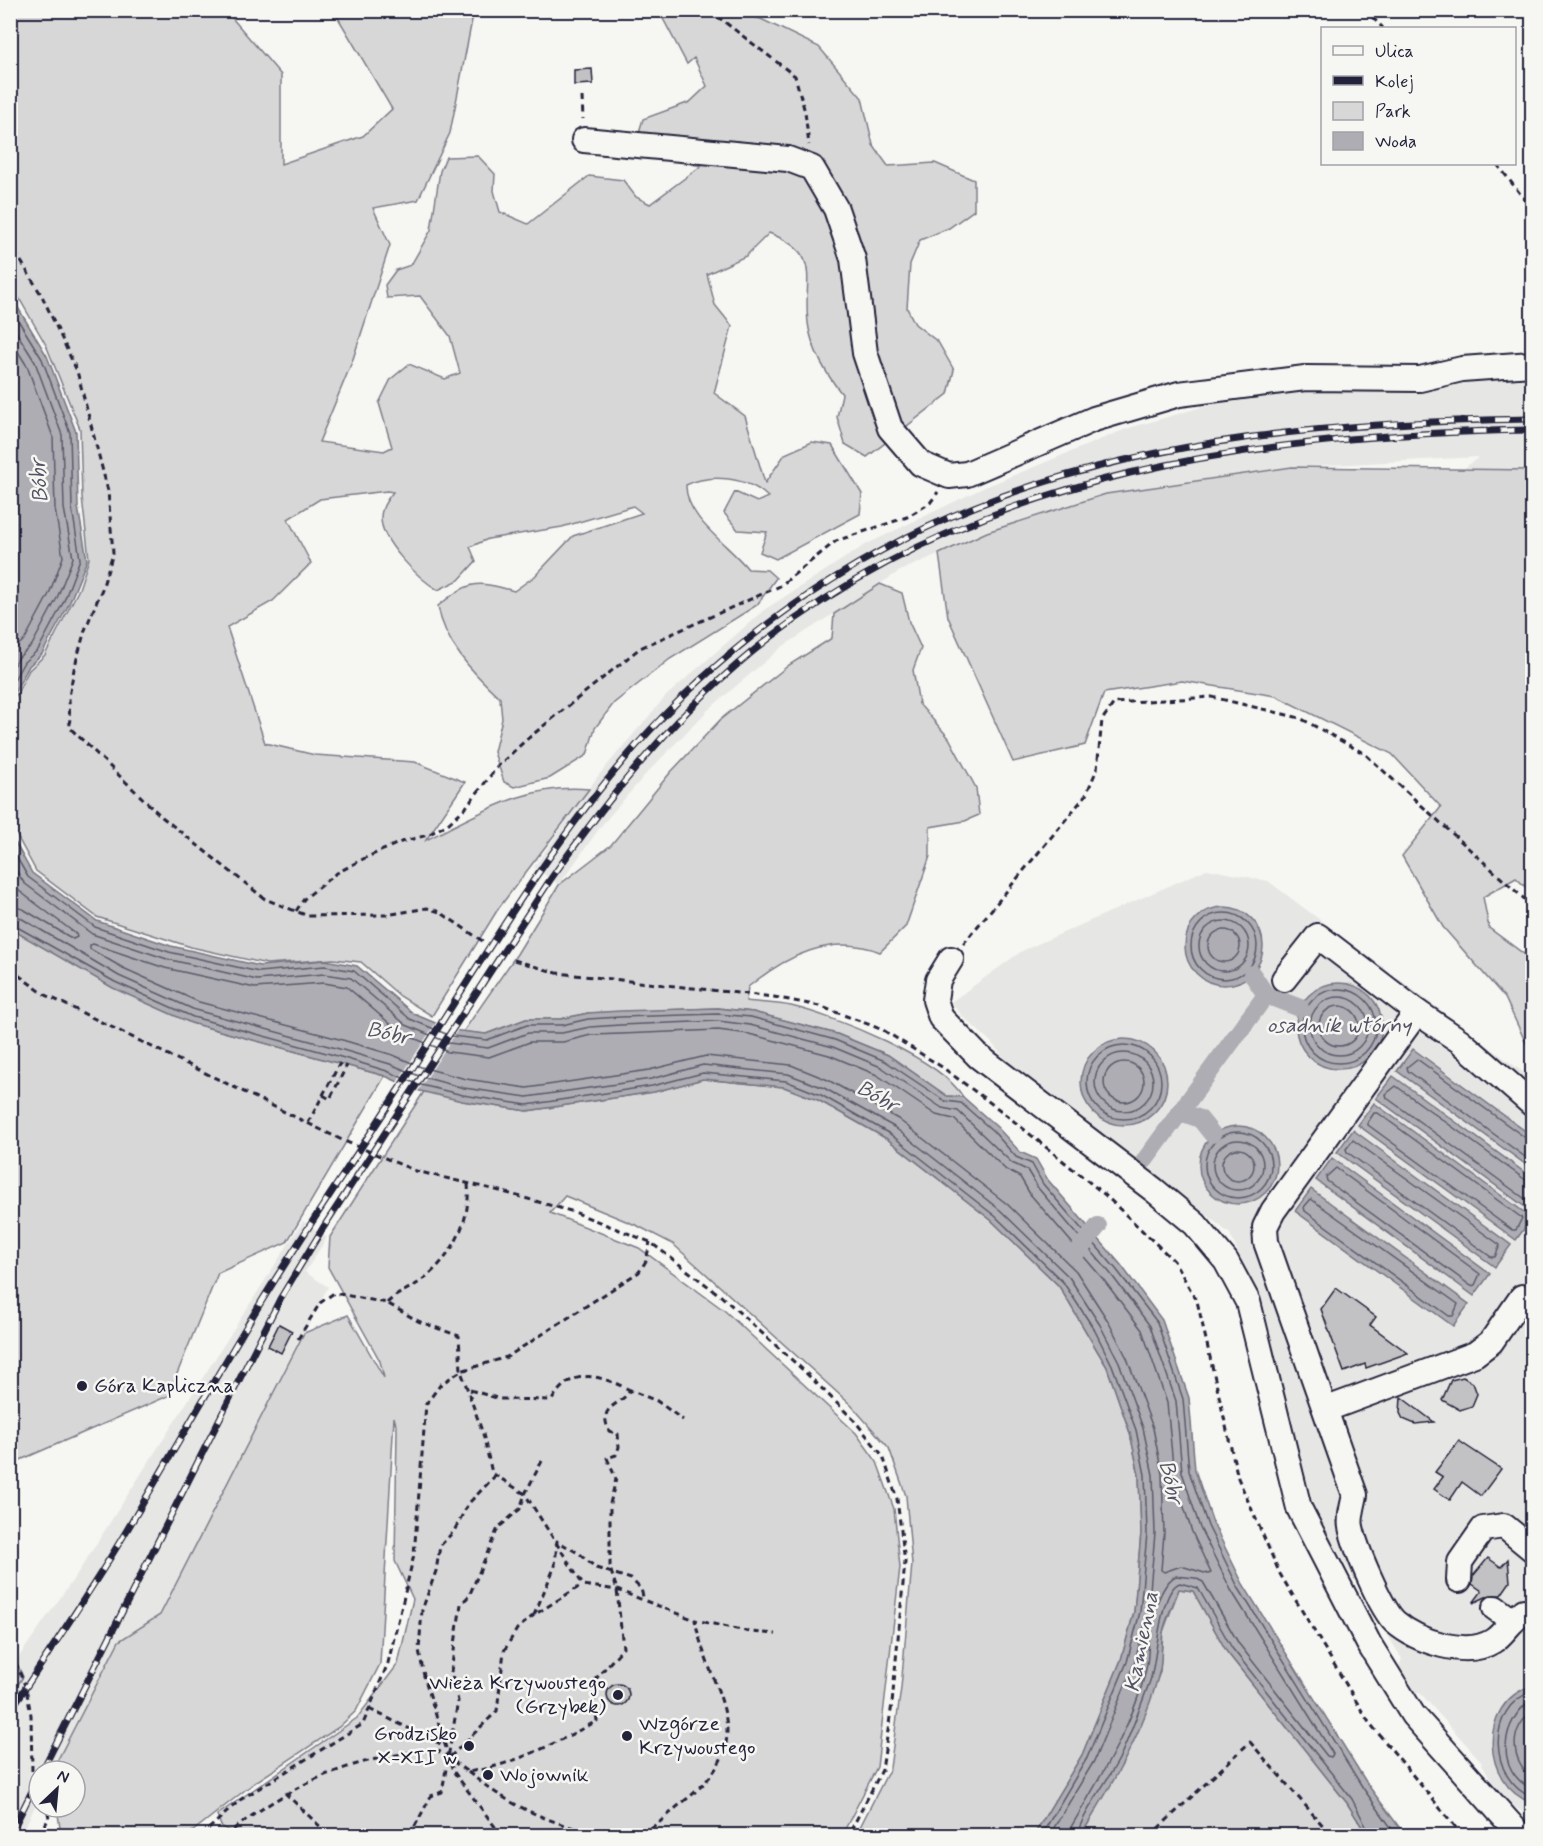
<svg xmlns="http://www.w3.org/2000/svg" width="1543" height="1846" font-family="Mynerve,sans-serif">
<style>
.built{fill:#e6e6e4}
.green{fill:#d7d7d7;stroke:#7c7c89;stroke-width:1.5}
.water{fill:#adadb3;stroke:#757583;stroke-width:1.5}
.pier{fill:#f6f6f2}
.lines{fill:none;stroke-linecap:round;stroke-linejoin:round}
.shore{stroke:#5a5a6b;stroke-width:1.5}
.canal{stroke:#adadb3;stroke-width:18}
.building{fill:#c2c2c4;stroke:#22223b;stroke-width:1.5}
.minor-casing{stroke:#22223b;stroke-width:28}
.path{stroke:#22223b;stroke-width:3;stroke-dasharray:6 4.5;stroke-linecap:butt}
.minor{stroke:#f6f6f2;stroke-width:24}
.rail-casing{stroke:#22223b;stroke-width:7}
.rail{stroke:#f6f6f2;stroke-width:4.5;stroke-dasharray:14;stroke-linecap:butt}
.poi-dot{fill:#22223b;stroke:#f6f6f2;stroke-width:2}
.labels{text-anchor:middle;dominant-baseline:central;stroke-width:5;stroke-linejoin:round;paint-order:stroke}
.poi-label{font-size:21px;fill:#22223b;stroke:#f6f6f2;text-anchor:start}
.water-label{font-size:22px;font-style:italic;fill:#535365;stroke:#f6f6f2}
</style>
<rect width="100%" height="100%" fill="#f6f6f2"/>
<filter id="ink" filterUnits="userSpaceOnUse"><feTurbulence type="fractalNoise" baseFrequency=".0167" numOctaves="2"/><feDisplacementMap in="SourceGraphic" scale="12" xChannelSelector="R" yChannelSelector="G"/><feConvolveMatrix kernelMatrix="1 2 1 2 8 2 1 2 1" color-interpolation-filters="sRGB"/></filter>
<g filter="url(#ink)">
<g class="built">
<polygon points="1532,378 1532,853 1421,501 1479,457 1292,467 1106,494 987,532 900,571 782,647 708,710 646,774 601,826 559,885 534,867 598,776 666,696 764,610 865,545 985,487 1126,429 1257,391 1377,389"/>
<polygon points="1207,869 1268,881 1532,1079 1532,1818 1510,1804 1492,1782 1480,1760 1421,1694 1411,1691 1398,1669 1402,1659 1317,1518 1288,1412 1267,1321 1230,1234 1150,1169 1018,1074 990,1041 962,1016 951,1002 1022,951"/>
<polygon points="303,1221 327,1238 305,1272 328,1287 160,1615 119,1641 52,1771 39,1771 39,1798 21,1835 11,1836 11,1668 77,1574"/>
</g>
<g class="green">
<path d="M10,11H226L281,75V164L363,136L392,109L334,11H493L473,15L450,133L418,200L373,208L390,245L352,362L319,442L384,451L392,447L379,403L391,379L409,364L445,379L460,373L450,336L420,296L387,298L385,285L396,270L411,265L431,230L440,171L446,157L478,156L495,174L494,191L500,212L528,224L589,176L623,180L636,197L650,204L701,166L633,152L643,119L690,102L707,86L694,58L687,64L659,11H729L761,19L819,47L862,98L873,145L888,166L935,163L974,180V210L949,228L920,240L910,264L907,308L915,324L938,342L954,370L948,394L867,457L845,444L837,417L842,394C826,374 814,354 809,329C800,282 827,255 769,233L746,256L707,274L715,305L732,326L714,393L745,416L765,483L785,454L812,442L832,445L862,494L860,514L776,559L760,552L767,532L738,530L724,513L735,492L757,502L768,497C748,477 710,473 686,485C685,518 729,545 748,569L767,570L776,578L757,605L670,659L614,703L595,728L587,755L550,778L514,787L504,782L494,752L502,719L500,698C473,673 444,643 438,606C469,581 475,580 514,591L535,576L573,536L642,513L633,506L562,527L488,539L470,547L476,561L459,580L438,590C419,579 380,541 381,517C381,508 388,498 393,492L387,491L320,499L288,519L311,563L273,601L227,627L265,743L315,755L415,762L465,782L426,840C481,813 526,783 589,789L498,909L432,1016L400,996L361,962L333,959L267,964L191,947L97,917L36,871L11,825V705L29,670L45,655L79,589L89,559L82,497L80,429L46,345L11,284Z"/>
<polygon points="1292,467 1532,470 1532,893 1516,878 1483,897 1489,928 1532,960 1532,1056 1505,998 1443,927 1402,856 1441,807 1392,754 1276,696 1182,681 1104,693 1085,745 1013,762 948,617 939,554 987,532 1106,494"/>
<path d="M880,584L902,593L909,622L921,648L913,670L919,704L949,738L976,788L979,815L965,821L930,827V856L906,926L880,952C831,933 786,956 748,987L746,1001C761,1003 777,1003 791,1006C834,1016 941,1059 963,1097L947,1096L888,1055L837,1034L753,1012L718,1008L588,1013L561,1019H526L486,1034L463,1032L517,954L559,885L611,845L670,773L721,719L789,665L832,638L834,614Z"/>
<polygon points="10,926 16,932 191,1023 385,1076 287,1242 218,1273 168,1396 11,1464"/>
<polygon points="703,1079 784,1087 818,1100 887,1139 991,1220 1059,1286 1107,1367 1130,1433 1139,1475 1141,1533 1134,1612 1121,1660 1082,1755 1034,1835 856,1835 890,1768 901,1688 912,1564 906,1496 889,1448 851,1405 673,1244 638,1226 565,1196 550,1213 639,1248 725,1311 856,1433 877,1462 894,1509 900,1567 877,1767 842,1835 237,1836 221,1826 217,1815 357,1718 398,1664 413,1599 395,1561 397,1429 394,1417 380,1664 356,1711 339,1727 254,1783 188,1835 61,1835 57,1807 75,1807 75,1771 52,1771 119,1641 160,1615 304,1333 348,1315 384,1378 380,1361 328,1267 330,1237 425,1090 462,1101 527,1111 654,1092"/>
<polygon points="1179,1589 1193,1591 1227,1652 1347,1803 1367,1835 1081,1836 1124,1761 1143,1715 1160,1672 1163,1632"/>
<polygon points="10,1591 17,1614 12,1653 23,1677 11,1695"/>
</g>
<g class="water">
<polygon points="11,296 47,356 76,432 78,507 87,560 69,604 42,654 29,666 11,699"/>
<path d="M10,833L32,873L97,921L171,946L260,966L325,960L357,966L414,1014L452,1030L486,1034L526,1019H561L588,1013L620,1011L718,1008L753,1012L837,1034L888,1055L947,1096L963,1097L997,1127L1020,1152L1036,1159L1048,1180L1121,1265L1162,1320L1189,1398L1195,1470L1213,1523L1243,1584L1368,1785L1405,1835H1367L1347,1803L1227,1652L1193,1591L1179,1589C1174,1603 1166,1617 1163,1632C1160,1645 1163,1660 1159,1673C1144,1731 1112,1785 1081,1835H1034L1082,1755L1121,1660L1134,1612L1141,1533L1139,1475L1130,1433L1107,1367L1059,1286L991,1220L887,1139L818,1100L784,1087L703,1079L654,1092L527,1111L462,1101L416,1090L385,1076L191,1023L113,988L16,932L11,926Z"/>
<circle cx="1224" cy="946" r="39"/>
<circle cx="1339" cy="1026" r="43"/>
<circle cx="1124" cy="1082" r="43"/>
<polygon points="1413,1049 1532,1136 1532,1169 1397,1071"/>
<polygon points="1393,1076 1532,1178 1532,1212 1376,1098"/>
<polygon points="1374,1103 1532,1218 1516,1240 1358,1125"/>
<circle cx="1238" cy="1165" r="39"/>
<polygon points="1353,1130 1511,1245 1495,1267 1337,1152"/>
<polygon points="1332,1158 1490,1274 1474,1296 1316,1180"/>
<polygon points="1311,1189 1469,1304 1453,1326 1295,1211"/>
<path d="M1532,1686V1803C1481,1785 1477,1702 1532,1686Z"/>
</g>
<polygon class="pier" points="437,1021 459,1028 417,1093 396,1084"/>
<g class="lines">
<g class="shore">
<polyline points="10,307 42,359 70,433 72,508 80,559 64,601 38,650 24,662 10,687"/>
<polyline points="10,322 35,362 62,435 64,508 73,558 57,598 32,645 19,657 10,671"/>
<polyline points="10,339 27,366 53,437 55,509 63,557 49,594 25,639 10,653"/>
<polyline points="10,846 28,877 95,927 169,952 259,972 325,966 354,971 410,1019 451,1036 487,1040 527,1025 562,1025 588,1019 620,1017 718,1014 751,1017 835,1040 885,1061 945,1101 961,1103 993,1131 1016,1157 1032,1164 1043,1184 1116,1269 1157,1322 1183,1399 1189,1471 1208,1526 1238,1587 1363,1788 1397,1836"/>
<path d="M10,861L24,883L92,934L167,959L257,980L324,974L351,978L406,1025L449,1043L488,1048L528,1033H562L590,1027L620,1025L718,1021L750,1025L833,1047L881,1067L942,1108L958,1111L1012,1163L1027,1170L1038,1188L1110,1273L1150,1326L1176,1401L1182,1472L1200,1528L1231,1590L1333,1754L1331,1757L1327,1756L1239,1644L1203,1582L1195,1578L1176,1576C1162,1582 1151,1617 1149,1633C1148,1644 1149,1658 1146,1669C1134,1724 1099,1779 1071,1827L1069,1836"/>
<polyline points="10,880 18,890 76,934 77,937 73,939 23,909 10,906"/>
<circle cx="1224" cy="946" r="33"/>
<polyline points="10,915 19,917 119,976 195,1010 336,1048 390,1064 419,1076 464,1088 527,1097 651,1079 703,1065 788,1074 824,1088 894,1127 1000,1210 1069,1277 1100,1325 1119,1362 1143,1428 1153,1475 1155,1533 1148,1613 1134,1664 1094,1761 1049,1836"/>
<circle cx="1224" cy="946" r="25"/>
<polyline points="10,923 115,982 193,1017 334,1055 387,1071 417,1084 463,1095 527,1105 652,1086 703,1073 786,1081 821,1095 890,1134 995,1216 1063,1282 1094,1329 1112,1365 1136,1430 1145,1475 1147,1533 1140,1612 1127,1662 1087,1758 1041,1836"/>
<circle cx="1224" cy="946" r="16"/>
<polygon points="93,944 165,968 255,988 324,983 347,987 401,1033 448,1052 489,1057 530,1042 563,1042 591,1035 621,1034 718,1030 749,1034 829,1055 877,1075 936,1115 954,1119 1006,1170 1020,1177 1030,1194 1103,1279 1142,1330 1167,1403 1174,1476 1192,1532 1211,1573 1208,1574 1181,1566 1164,1572 1161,1570 1164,1533 1162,1474 1153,1428 1127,1358 1108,1321 1076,1271 1007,1204 898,1119 828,1080 791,1065 706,1056 649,1070 527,1088 466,1079 421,1067 393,1055 339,1039 199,1002 123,968 90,949 90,945"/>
<circle cx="1339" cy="1026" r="37"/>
<circle cx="1339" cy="1026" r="29"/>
<circle cx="1339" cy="1026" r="20"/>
<circle cx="1124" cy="1082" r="37"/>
<circle cx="1124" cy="1082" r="29"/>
<circle cx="1124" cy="1082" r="20"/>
<polygon points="1374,1113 1378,1113 1522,1218 1516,1230 1512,1230 1368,1125 1368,1122"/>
<circle cx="1238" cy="1165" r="33"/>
<circle cx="1238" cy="1165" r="25"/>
<polygon points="1353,1140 1500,1245 1495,1257 1491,1257 1347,1152 1346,1149"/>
<polyline points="1532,1140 1527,1139 1417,1059 1407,1067 1408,1071 1532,1162"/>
<circle cx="1238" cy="1165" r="16"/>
<polygon points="1336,1168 1480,1274 1475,1285 1471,1286 1327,1181 1326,1177"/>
<polyline points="1532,1183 1527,1181 1396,1086 1386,1094 1387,1098 1532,1204"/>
<polygon points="1311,1199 1458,1304 1453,1316 1449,1316 1305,1211 1304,1207"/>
<path d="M1532,1692C1485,1706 1489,1781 1532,1797"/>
<path d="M1532,1700C1501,1719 1494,1771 1532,1789"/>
<path d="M1532,1711C1509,1731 1510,1758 1532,1778"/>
<path d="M1077,1836C1079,1819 1110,1777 1119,1759C1131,1734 1140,1707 1150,1681C1157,1662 1159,1589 1180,1583L1198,1588L1232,1648L1352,1799L1371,1836"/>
</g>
<g class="canal">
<polyline points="1252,974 1266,995 1300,1008"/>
<polyline points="1181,1112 1200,1119 1212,1134"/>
<polyline points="1145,1160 1266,995"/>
<polyline points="1079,1250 1098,1226"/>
</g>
</g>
<g class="building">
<polygon points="592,69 593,84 574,85 574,70"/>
<polygon points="1336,1288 1376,1317 1370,1325 1408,1353 1366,1368 1365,1364 1344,1372 1321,1309"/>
<polygon points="279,1324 292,1331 281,1353 268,1346"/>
<polygon points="1463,1377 1473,1383 1477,1394 1472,1406 1460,1410 1442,1400 1451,1380"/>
<polygon points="1401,1397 1434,1422 1415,1424 1403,1419 1400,1413"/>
<polygon points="1459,1441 1501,1469 1481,1496 1462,1482 1450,1500 1434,1489 1443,1477 1435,1472"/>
<polygon points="1488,1558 1501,1567 1508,1559 1510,1582 1501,1595 1490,1595 1473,1603 1482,1591 1472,1584 1473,1576"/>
<circle cx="618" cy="1695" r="11"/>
</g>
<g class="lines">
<g class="minor-casing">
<g id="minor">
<polyline points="584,140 788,159 812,168 836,209 853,259 865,353 890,428 921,464 949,476 967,474 1094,419 1179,394 1305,378 1420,379 1462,369 1532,364"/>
<polyline points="951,959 938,980 935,1000 941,1018 978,1056 1154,1190 1195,1224 1226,1261 1248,1302 1299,1508 1369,1644 1413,1715 1521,1836"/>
<path d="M1284,979L1318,936L1417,1012L1273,1211L1265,1227L1266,1242L1355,1495C1353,1505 1349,1518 1351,1527C1355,1547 1381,1609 1395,1622C1417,1641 1466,1658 1493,1641C1501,1636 1507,1627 1513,1621"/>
<polyline points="1417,1012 1460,1041 1532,1104"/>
<polyline points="1327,1409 1475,1354 1491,1342 1522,1297"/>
<polyline points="1459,1580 1460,1562 1483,1529 1504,1526 1532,1549"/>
<polyline points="1495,1608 1513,1621 1524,1611"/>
</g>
</g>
<g class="path">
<polyline points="709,10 795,76 805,112 809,145"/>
<polyline points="1365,10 1383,28"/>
<polyline points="582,97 583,119"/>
<polyline points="1497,164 1532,209"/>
<polyline points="10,243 42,296 77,371 108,491 113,553 102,589 85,630 74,669 69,697 70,728 162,817 265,899 308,916 386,915 427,908 440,912 484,942"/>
<polyline points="1530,538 1532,538"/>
<polyline points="296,911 304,899 335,874 365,858 401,842 428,835 448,824 467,806 498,766 526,740 640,648 780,586 836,541 907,517 930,503 938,492"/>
<polyline points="963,944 1086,795 1097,769 1102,720 1114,703 1212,697 1300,718 1365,754 1532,906"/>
<polyline points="514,960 557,973 774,997 819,1006 860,1021 883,1030 942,1067 1000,1110 1104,1194 1174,1261 1197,1301 1238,1478 1280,1574 1368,1721 1463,1836"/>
<polyline points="10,969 44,994 342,1140 416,1171 500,1191 574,1212 650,1242 721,1296 803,1370 854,1420 883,1456 897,1499 905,1562 892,1704 882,1770 848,1836"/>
<polyline points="323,1095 330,1099 347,1065"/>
<polyline points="308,1123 340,1063"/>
<path d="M387,1303C396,1294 407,1290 418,1283C451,1260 471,1223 468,1184"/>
<polyline points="298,1339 320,1303 334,1293 387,1303 418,1321 459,1336 461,1371 483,1434 492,1473 525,1494 520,1509 498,1528 469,1596 461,1604 451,1671 458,1701 442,1792 431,1796 415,1826 416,1836"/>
<path d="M470,1390L500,1399L552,1400C572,1366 600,1375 630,1390"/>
<polyline points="542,1461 525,1494 583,1585 617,1590 695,1620"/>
<polyline points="496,1475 468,1504 454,1531 440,1546 436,1571 422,1610 419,1650 424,1676 453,1771 502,1836"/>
<polyline points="10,1591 17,1614 12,1653 26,1688 31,1715 32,1771 39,1783"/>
<polyline points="534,1615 555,1566 557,1541 580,1554 596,1568 631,1579 641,1589 644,1600"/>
<polyline points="369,1709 443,1745"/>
<polyline points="450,1757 497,1711 504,1651 517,1629 534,1615 582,1585"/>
<path d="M468,1772C512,1808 548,1822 603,1836"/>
<polyline points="285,1793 330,1836"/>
<polyline points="39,1836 49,1818 47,1807"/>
<polyline points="201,1836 240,1800 363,1724 388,1663 414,1555 426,1404 441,1384 461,1371 507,1357 639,1272 646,1261 650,1242"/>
<path d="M225,1836C280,1792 333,1765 402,1754C413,1752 427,1748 438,1751C448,1755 459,1767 468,1772C515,1765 555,1743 597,1721L593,1682L623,1648L617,1590L610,1568V1504L616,1479L607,1458L616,1455L619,1447L618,1434L609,1431C597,1404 621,1407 630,1390L657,1401L683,1420"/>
<path d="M620,1836C656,1832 658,1822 683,1802C765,1739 710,1696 695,1620L750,1632L776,1634"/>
<polyline points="1150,1836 1250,1742 1332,1836"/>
</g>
<use href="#minor" class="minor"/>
<g class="rail-casing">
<g id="rail">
<path d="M10,1711C48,1654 86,1598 121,1540C169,1460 214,1379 263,1299C306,1229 353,1161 397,1092C473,976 543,852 635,747C725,644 846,558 974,507C1151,436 1343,422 1532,419"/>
<path d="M42,1771L280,1299L323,1228L550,880C612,792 681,707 767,640C989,469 1260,435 1532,430"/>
<polyline points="10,1835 39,1777"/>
</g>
</g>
<use href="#rail" class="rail"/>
</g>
</g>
<g class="poi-dot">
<circle cx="82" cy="1386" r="6"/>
<circle cx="618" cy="1695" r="6"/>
<circle cx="627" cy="1736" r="6"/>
<circle cx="469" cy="1746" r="6"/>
<circle cx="488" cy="1775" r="6"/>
</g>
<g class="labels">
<g class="poi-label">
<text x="94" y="1386">Góra Kapliczna</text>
<text x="606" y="1683" text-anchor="end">Wieża Krzywoustego<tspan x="606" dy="24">(Grzybek)</tspan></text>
<text x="639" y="1724">Wzgórze<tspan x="639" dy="24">Krzywoustego</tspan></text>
<text x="457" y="1734" text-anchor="end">Grodzisko<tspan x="457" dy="24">X-XII w</tspan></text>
<text x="500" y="1775">Wojownik</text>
</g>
<g class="water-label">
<text transform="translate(40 481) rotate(-94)">Bóbr</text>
<text x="1339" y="1026">osadnik wtórny</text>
<text transform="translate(388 1034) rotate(12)">Bóbr</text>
<text transform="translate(877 1097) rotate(29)">Bóbr</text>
<text transform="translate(1170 1482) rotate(77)">Bóbr</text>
<text transform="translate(1142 1642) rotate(-79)">Kamienna</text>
</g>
</g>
<rect width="1543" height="1846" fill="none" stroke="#f6f6f2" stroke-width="36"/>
<rect x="18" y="18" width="1507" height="1810" fill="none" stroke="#22223b" stroke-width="2" filter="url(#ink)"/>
<rect x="1321" y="27" width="195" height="138" fill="#f6f6f2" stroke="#a1a1a9" stroke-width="1.5"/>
<rect x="1333" y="46" width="30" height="9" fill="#f6f6f2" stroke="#a1a1a9" stroke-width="1.5"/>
<text x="1375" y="57" font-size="18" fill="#22223b">Ulica</text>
<rect x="1333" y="76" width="30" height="9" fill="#22223b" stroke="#a1a1a9" stroke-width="1.5"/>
<text x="1375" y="87" font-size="18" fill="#22223b">Kolej</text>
<rect x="1333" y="102" width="30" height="18" fill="#d7d7d7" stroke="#a1a1a9" stroke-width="1.5"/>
<text x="1375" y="117" font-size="18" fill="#22223b">Park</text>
<rect x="1333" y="132" width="30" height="18" fill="#adadb3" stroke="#a1a1a9" stroke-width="1.5"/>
<text x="1375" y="147" font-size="18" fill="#22223b">Woda</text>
<g transform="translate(57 1789) rotate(26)"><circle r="28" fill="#f6f6f2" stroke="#a1a1a9" stroke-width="1.5"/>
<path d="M0-4.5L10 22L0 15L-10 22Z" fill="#22223b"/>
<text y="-9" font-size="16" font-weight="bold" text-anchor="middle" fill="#22223b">N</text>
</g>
</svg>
